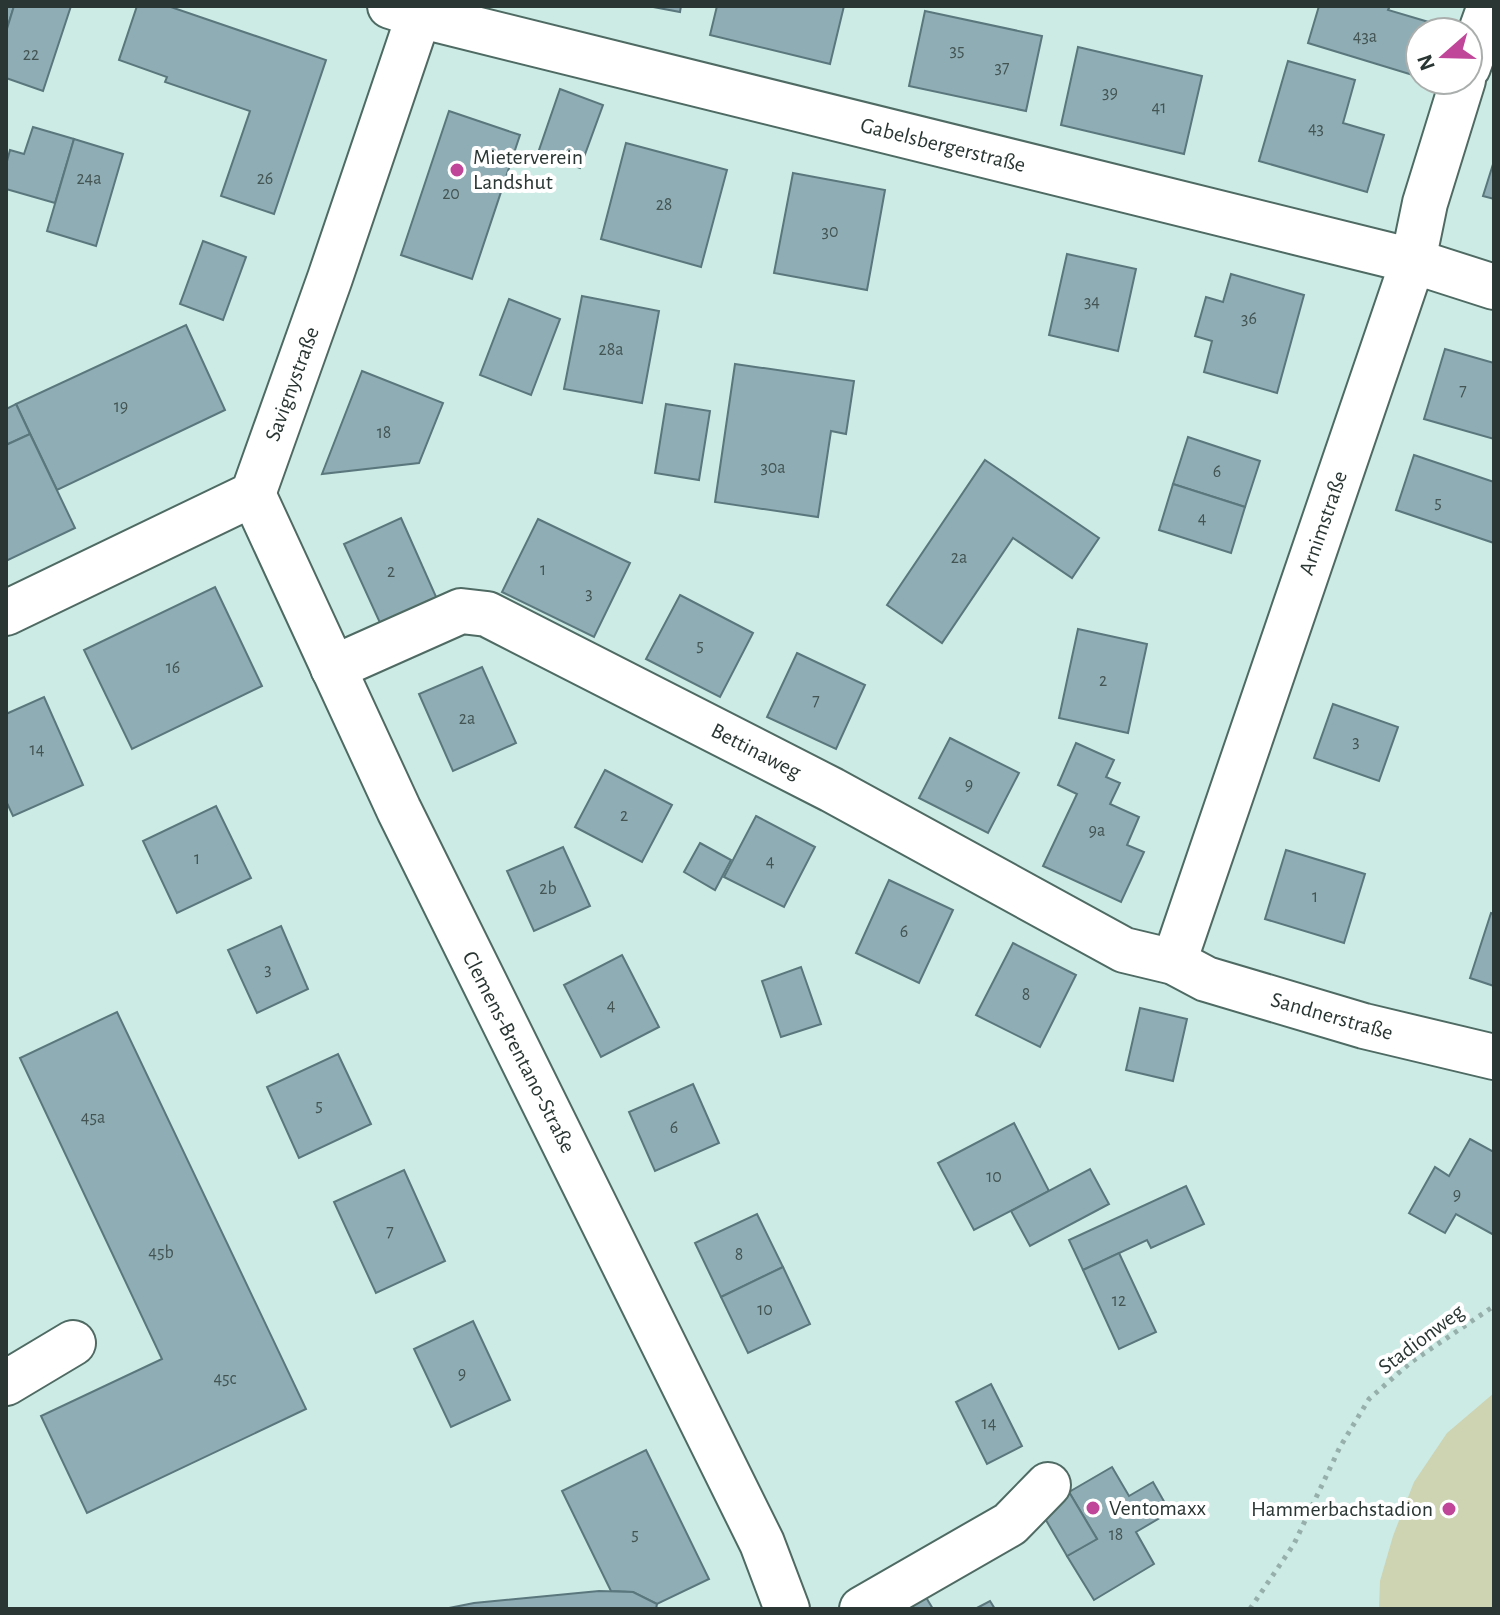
<svg xmlns="http://www.w3.org/2000/svg" width="1500" height="1615" font-family="'Alegreya Sans',sans-serif">
<style>
.green{fill:#ced3b1}
.building{fill:#8fadb4;stroke:#5a777d;stroke-width:2}
.lines{fill:none;stroke-linecap:round;stroke-linejoin:round}
.minor-casing{stroke:#4e6a63;stroke-width:48}
.path{stroke:#97afaa;stroke-width:5;stroke-dasharray:4 6;stroke-linecap:butt}
.minor{stroke:#fff;stroke-width:44}
.poi-dot{fill:#c0469a;stroke:#fff;stroke-width:3}
.labels{text-anchor:middle;dominant-baseline:central;stroke-width:8;stroke-linejoin:round;paint-order:stroke}
.number-label{font-size:18px;fill:#435453}
.street-label{font-size:22px;fill:#2a3633;stroke:#fff}
.poi-label{font-size:22px;fill:#2a3633;stroke:#fff;text-anchor:start}
</style>
<rect width="100%" height="100%" fill="#ccebe4"/>
<polygon class="green" points="1494,1393 1494,1609 1379,1609 1380,1581 1393,1536 1414,1482 1447,1433"/>
<g class="building">
<polygon points="6,6 14,6 6,32"/>
<polygon points="14,6 71,6 43,91 6,78 6,32"/>
<polygon points="137,6 168,6 326,60 274,214 221,196 250,111 165,82 167,77 119,60"/>
<polygon points="648,6 681,6 680,12"/>
<polygon points="717,6 844,6 830,64 710,35"/>
<polygon points="1319,6 1390,6 1388,10 1432,23 1429,32 1420,32 1420,64 1416,76 1308,43"/>
<polygon points="925,11 1042,36 1026,111 909,86"/>
<polygon points="1078,47 1202,76 1184,154 1061,125"/>
<polygon points="1288,61 1355,80 1343,123 1384,135 1367,192 1259,161"/>
<polygon points="560,89 603,105 580,168 538,153"/>
<polygon points="449,111 520,135 472,279 401,255"/>
<polygon points="33,127 74,139 55,203 6,189 6,165 10,150 24,154"/>
<polygon points="74,139 123,154 96,246 47,231"/>
<polygon points="626,143 727,170 701,267 601,239"/>
<polygon points="1494,161 1494,199 1483,196"/>
<polygon points="793,173 885,190 867,290 774,273"/>
<polygon points="203,241 246,257 223,320 180,304"/>
<polygon points="1067,254 1136,269 1118,351 1049,335"/>
<polygon points="1231,274 1304,295 1277,393 1204,372 1212,341 1195,336 1206,297 1223,302"/>
<polygon points="582,296 659,311 642,403 564,389"/>
<polygon points="509,299 560,319 531,395 480,375"/>
<polygon points="186,325 225,410 57,490 16,404"/>
<polygon points="1445,349 1494,363 1494,439 1424,419"/>
<polygon points="735,364 854,381 846,434 831,431 818,517 715,502"/>
<polygon points="362,371 443,403 419,463 322,474"/>
<polygon points="16,404 30,434 6,445 6,409"/>
<polygon points="666,404 710,411 699,480 655,473"/>
<polygon points="30,434 75,528 6,561 6,445"/>
<polygon points="1188,437 1260,461 1245,507 1173,484"/>
<polygon points="1414,455 1494,482 1494,543 1396,510"/>
<polygon points="985,460 1099,538 1072,578 1013,538 942,643 887,605"/>
<polygon points="1173,484 1245,507 1231,553 1159,530"/>
<polygon points="401,518 437,599 381,625 344,544"/>
<polygon points="538,519 630,563 594,637 502,592"/>
<polygon points="215,587 262,686 132,749 84,650"/>
<polygon points="680,595 753,633 720,697 646,659"/>
<polygon points="1078,629 1147,644 1128,733 1059,718"/>
<polygon points="797,653 865,685 836,749 767,717"/>
<polygon points="482,667 516,743 453,771 419,694"/>
<polygon points="44,697 83,785 13,816 6,801 6,714"/>
<polygon points="1333,704 1398,727 1379,781 1314,758"/>
<polygon points="950,738 1019,773 988,833 919,798"/>
<polygon points="1076,743 1114,760 1106,777 1120,783 1110,804 1139,817 1127,845 1144,852 1121,902 1043,866 1077,794 1058,785"/>
<polygon points="605,770 672,805 642,862 575,827"/>
<polygon points="216,806 251,878 177,913 143,841"/>
<polygon points="756,816 815,847 784,907 724,877"/>
<polygon points="700,843 731,860 715,890 684,872"/>
<polygon points="563,847 590,906 534,931 507,871"/>
<polygon points="1286,850 1365,874 1344,943 1265,919"/>
<polygon points="889,880 953,910 919,983 856,953"/>
<polygon points="1491,913 1494,914 1494,986 1470,978"/>
<polygon points="281,926 308,989 257,1013 228,950"/>
<polygon points="1013,943 1076,975 1040,1047 976,1015"/>
<polygon points="622,955 659,1027 601,1057 564,985"/>
<polygon points="801,967 821,1024 781,1037 762,981"/>
<polygon points="1140,1008 1187,1019 1173,1081 1126,1070"/>
<polygon points="117,1012 306,1409 87,1513 41,1416 162,1359 20,1058"/>
<polygon points="338,1054 371,1124 299,1158 267,1087"/>
<polygon points="693,1084 719,1143 655,1171 629,1112"/>
<polygon points="1014,1123 1049,1191 974,1230 938,1163"/>
<polygon points="1470,1139 1494,1152 1494,1235 1456,1214 1445,1233 1409,1213 1435,1167 1449,1176"/>
<polygon points="1090,1169 1109,1204 1030,1246 1011,1211"/>
<polygon points="404,1170 445,1261 376,1293 334,1202"/>
<polygon points="1186,1186 1204,1224 1151,1248 1147,1240 1083,1270 1069,1240"/>
<polygon points="757,1214 783,1267 721,1297 695,1243"/>
<polygon points="1119,1253 1156,1332 1119,1349 1083,1270"/>
<polygon points="783,1267 810,1324 748,1353 721,1297"/>
<polygon points="473,1321 510,1400 451,1427 414,1349"/>
<polygon points="991,1384 1022,1446 987,1464 956,1402"/>
<polygon points="646,1450 709,1579 657,1604 633,1592 611,1591 562,1491"/>
<polygon points="1112,1467 1129,1496 1153,1482 1170,1512 1136,1532 1154,1564 1094,1600 1067,1556 1097,1539 1069,1492"/>
<polygon points="1069,1492 1097,1539 1067,1556 1040,1510"/>
<polygon points="599,1591 633,1592 657,1604 656,1609 444,1609 474,1603"/>
<polygon points="924,1594 933,1609 898,1609"/>
<polygon points="990,1601 995,1609 975,1609"/>
</g>
<g class="lines">
<g class="minor-casing">
<g id="minor">
<polyline points="390,6 418,15 1413,261 1494,287"/>
<polyline points="1468,67 1490,6"/>
<polyline points="253,494 399,810 762,1543 787,1609"/>
<polyline points="6,613 253,494 330,278 422,6"/>
<polyline points="333,668 461,611 487,614 832,790 1124,950 1174,962 1206,979 1364,1026 1494,1057"/>
<polyline points="1174,962 1413,261 1425,203 1463,80"/>
<polyline points="6,1383 73,1343"/>
<polyline points="862,1609 1010,1524 1048,1485"/>
</g>
</g>
<polyline class="path" points="1250,1609 1294,1544 1340,1447 1369,1399 1410,1363 1494,1306"/>
<use href="#minor" class="minor"/>
</g>
<g class="poi-dot">
<circle cx="457" cy="170" r="8"/>
<circle cx="1093" cy="1508" r="8"/>
<circle cx="1449" cy="1509" r="8"/>
</g>
<g class="labels">
<g class="number-label">
<text x="1365" y="37">43a</text>
<text x="957" y="51">35</text>
<text x="31" y="55">22</text>
<text x="1002" y="68">37</text>
<text x="1110" y="93">39</text>
<text x="1159" y="108">41</text>
<text x="1316" y="129">43</text>
<text x="89" y="179">24a</text>
<text x="265" y="179">26</text>
<text x="451" y="194">20</text>
<text x="664" y="205">28</text>
<text x="830" y="232">30</text>
<text x="1092" y="302">34</text>
<text x="1249" y="319">36</text>
<text x="611" y="350">28a</text>
<text x="1463" y="391">7</text>
<text x="121" y="407">19</text>
<text x="384" y="433">18</text>
<text x="773" y="468">30a</text>
<text x="1217" y="472">6</text>
<text x="1438" y="503">5</text>
<text x="1202" y="519">4</text>
<text x="959" y="558">2a</text>
<text x="543" y="570">1</text>
<text x="391" y="572">2</text>
<text x="589" y="594">3</text>
<text x="700" y="646">5</text>
<text x="173" y="668">16</text>
<text x="1103" y="681">2</text>
<text x="816" y="701">7</text>
<text x="467" y="719">2a</text>
<text x="1356" y="742">3</text>
<text x="37" y="750">14</text>
<text x="969" y="785">9</text>
<text x="624" y="816">2</text>
<text x="1097" y="831">9a</text>
<text x="197" y="859">1</text>
<text x="770" y="862">4</text>
<text x="548" y="889">2b</text>
<text x="1315" y="897">1</text>
<text x="904" y="932">6</text>
<text x="268" y="970">3</text>
<text x="1026" y="995">8</text>
<text x="611" y="1006">4</text>
<text x="319" y="1106">5</text>
<text x="93" y="1118">45a</text>
<text x="674" y="1128">6</text>
<text x="994" y="1177">10</text>
<text x="1457" y="1195">9</text>
<text x="390" y="1232">7</text>
<text x="161" y="1253">45b</text>
<text x="739" y="1255">8</text>
<text x="1119" y="1301">12</text>
<text x="765" y="1310">10</text>
<text x="462" y="1374">9</text>
<text x="225" y="1379">45c</text>
<text x="989" y="1424">14</text>
<text x="635" y="1535">5</text>
<text x="1116" y="1535">18</text>
</g>
<g class="street-label">
<text transform="translate(943 145) rotate(14)">Gabelsbergerstraße</text>
<text transform="translate(292 384) rotate(-70)">Savignystraße</text>
<text transform="translate(1323 523) rotate(-71)">Arnimstraße</text>
<text transform="translate(756 751) rotate(27)">Bettinaweg</text>
<text transform="translate(1332 1016) rotate(16)">Sandnerstraße</text>
<text transform="translate(519 1052) rotate(63)">Clemens-Brentano-Straße</text>
<text transform="translate(1421 1339) rotate(-37)">Stadionweg</text>
</g>
<g class="poi-label">
<text x="473" y="157">Mieterverein<tspan x="473" dy="25">Landshut</tspan></text>
<text x="1109" y="1508">Ventomaxx</text>
<text x="1433" y="1509" text-anchor="end">Hammerbachstadion</text>
</g>
</g>
<rect width="1500" height="1615" fill="none" stroke="#2a3633" stroke-width="16"/>
<g transform="translate(1444 56) rotate(250)"><circle r="38" fill="#ffffff" stroke="#aaafad" stroke-width="2"/>
<path d="M0-6L14 30L0 20L-14 30Z" fill="#c0469a"/>
<text y="-12" font-size="22" font-weight="bold" text-anchor="middle" fill="#2a3633">N</text>
</g>
</svg>
